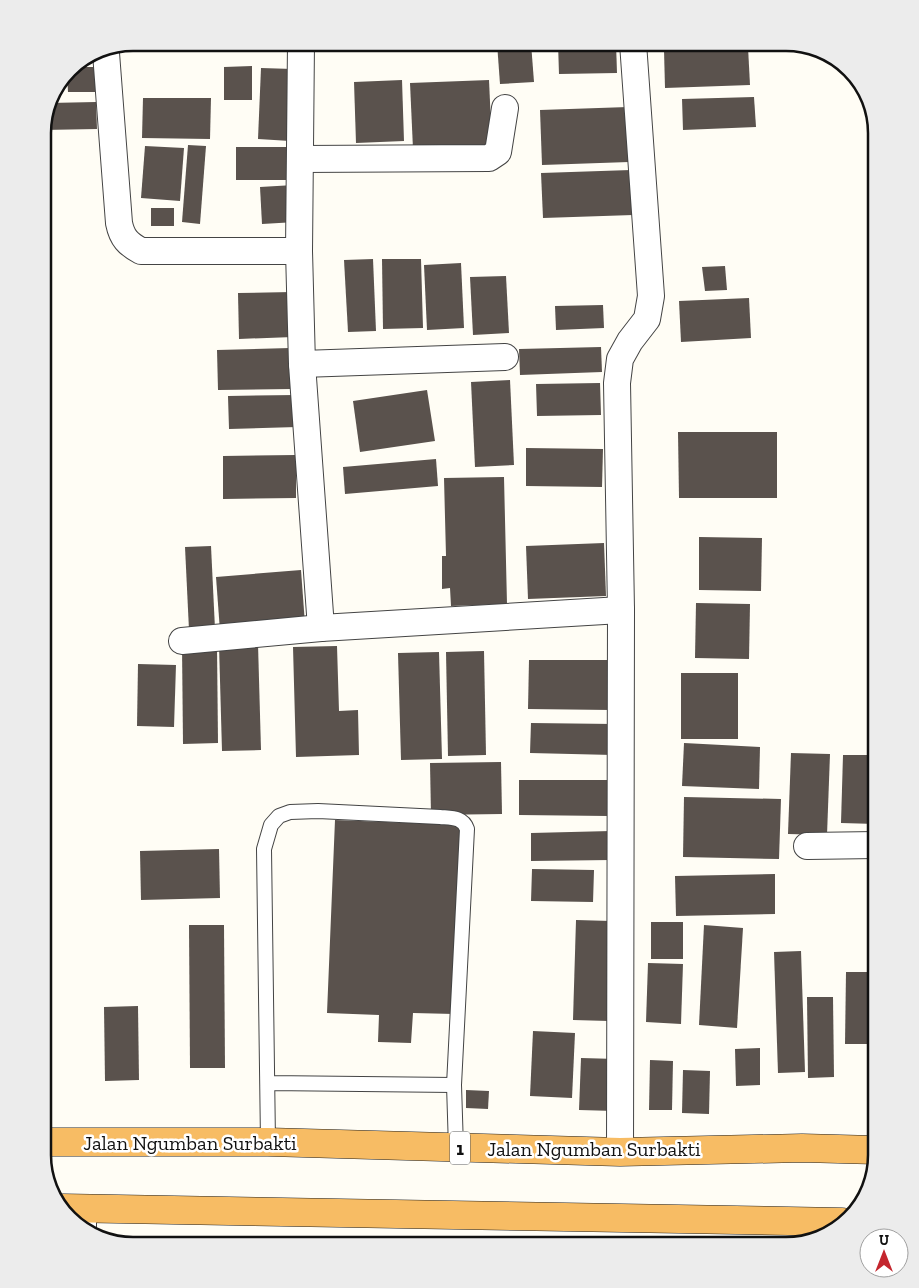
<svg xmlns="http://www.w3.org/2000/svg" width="919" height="1288" font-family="'Zilla Slab',serif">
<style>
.building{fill:#5a524d}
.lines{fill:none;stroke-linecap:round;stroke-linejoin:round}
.service-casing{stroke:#444;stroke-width:16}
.minor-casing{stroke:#444;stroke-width:28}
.trunk-casing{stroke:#222;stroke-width:29}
.service{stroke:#fff;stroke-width:14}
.minor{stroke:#fff;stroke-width:26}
.trunk{stroke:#f7bc64;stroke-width:28}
.labels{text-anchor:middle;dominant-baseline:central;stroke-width:5;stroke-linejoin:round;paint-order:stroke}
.shield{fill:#fff;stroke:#585858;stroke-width:1}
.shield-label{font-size:19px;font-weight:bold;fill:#111}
.street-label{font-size:20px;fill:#111;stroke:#fff}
.rim{fill:none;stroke:#111;stroke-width:2.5}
</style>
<rect width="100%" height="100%" fill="#fffdf5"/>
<g class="building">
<polygon points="497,43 531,43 534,82 500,84"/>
<polygon points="558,43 616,43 617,73 559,74"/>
<polygon points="748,47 750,85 665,88 664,50"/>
<polygon points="252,66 252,100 224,100 224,67"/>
<polygon points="71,67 96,67 96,92 68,92 67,73"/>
<polygon points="261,68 293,69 290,141 258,139"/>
<polygon points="402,80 404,141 356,143 354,82"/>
<polygon points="489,80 492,146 413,149 410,83"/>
<polygon points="754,97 756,127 683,130 682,99"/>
<polygon points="143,98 211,98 210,139 142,138"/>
<polygon points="96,102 97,129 43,130 49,103"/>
<polygon points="628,107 629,162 542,165 540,110"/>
<polygon points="188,145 206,146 200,224 182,222"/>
<polygon points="145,146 184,148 180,201 141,198"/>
<polygon points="236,147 294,147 295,180 236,180"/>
<polygon points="631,170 633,215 543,218 541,173"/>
<polygon points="294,185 296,222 262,224 260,187"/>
<rect x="151" y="208" width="23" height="18"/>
<polygon points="373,259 376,331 348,332 344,260"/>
<polygon points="382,259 421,259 423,328 383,329"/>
<polygon points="461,263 464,328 427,330 424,265"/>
<polygon points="725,266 727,290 705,291 702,267"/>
<polygon points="506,276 509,333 473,335 470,277"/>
<polygon points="292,292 293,337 239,339 238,293"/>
<polygon points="749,298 751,338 681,342 679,301"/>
<polygon points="603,305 604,328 556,330 555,306"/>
<polygon points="601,347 602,372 520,375 519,349"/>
<polygon points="290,348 291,389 218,390 217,350"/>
<polygon points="510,380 514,465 475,467 471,382"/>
<polygon points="600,383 601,415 537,416 536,384"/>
<polygon points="427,390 435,441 360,452 353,401"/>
<polygon points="296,395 297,427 229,429 228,396"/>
<polygon points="678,432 777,432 777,498 679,498"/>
<polygon points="526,448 603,449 602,487 526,486"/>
<polygon points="296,455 296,498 223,499 223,456"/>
<polygon points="436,459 438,486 345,494 343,467"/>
<polygon points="504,477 507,604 451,606 450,588 442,589 442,556 446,556 444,478"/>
<polygon points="699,537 762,538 761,591 699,590"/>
<polygon points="604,543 606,596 528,599 526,546"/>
<polygon points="211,546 215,629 189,630 185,547"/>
<polygon points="301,570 305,624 220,631 216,577"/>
<polygon points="696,603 750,604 749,659 695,658"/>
<polygon points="258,644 261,750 222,751 219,645"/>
<polygon points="182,646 217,646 218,743 183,744"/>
<polygon points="337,646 339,711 358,710 359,755 296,757 293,647"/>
<polygon points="484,651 486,755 448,756 446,652"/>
<polygon points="439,652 442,759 401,760 398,653"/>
<polygon points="529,660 611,660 611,710 528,709"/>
<polygon points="138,664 176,665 174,727 137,726"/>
<rect x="681" y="673" width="57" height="66"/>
<polygon points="531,723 614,724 613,755 530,753"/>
<polygon points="684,743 760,747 759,789 682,786"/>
<polygon points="791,753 830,754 827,835 788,834"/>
<polygon points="843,755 876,755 876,824 841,823"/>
<polygon points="501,762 502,814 431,815 430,763"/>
<polygon points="519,780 608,780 608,816 519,815"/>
<polygon points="684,797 781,799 779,859 683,857"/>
<polygon points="335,820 463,825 454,1014 413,1013 411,1043 378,1042 379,1015 327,1013"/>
<polygon points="611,831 611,860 531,861 531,833"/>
<polygon points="219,849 220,898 141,900 140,851"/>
<polygon points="532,869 594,870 593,902 531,901"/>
<polygon points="775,874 775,914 676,916 675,876"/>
<polygon points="576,920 611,921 609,1021 573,1020"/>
<rect x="651" y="922" width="32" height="37"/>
<polygon points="189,925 224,925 225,1068 190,1068"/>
<polygon points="704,925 743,928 737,1028 699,1025"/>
<polygon points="801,951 805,1072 778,1073 774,952"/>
<polygon points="648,963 683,964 681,1024 646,1022"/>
<polygon points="846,972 875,972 875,1044 845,1044"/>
<polygon points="807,997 833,997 834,1077 808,1078"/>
<polygon points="138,1006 139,1080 105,1081 104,1007"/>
<polygon points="533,1031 575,1033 572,1098 530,1096"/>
<polygon points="760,1048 760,1085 736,1086 735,1049"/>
<polygon points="581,1058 617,1059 615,1111 579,1110"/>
<polygon points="650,1060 673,1061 672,1110 649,1110"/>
<polygon points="683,1070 710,1071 709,1114 682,1113"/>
<polygon points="466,1090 489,1091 488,1109 466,1108"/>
</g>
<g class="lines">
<g class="service-casing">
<g id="service">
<path d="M268,1083L454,1085L467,829C463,817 452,818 440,817L318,811L290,812L279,816L271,825L264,849L268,1142"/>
<polyline points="454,1085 456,1148"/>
</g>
</g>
<g class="minor-casing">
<g id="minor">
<polyline points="301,43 299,251 302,364 321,628"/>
<path d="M106,53L119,223C122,238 128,244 141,251H299"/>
<polyline points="300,159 489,158 498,152 505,108"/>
<polyline points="302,364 505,357"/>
<polyline points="182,641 321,628 621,610"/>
<polyline points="807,846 876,845"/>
<polyline points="620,1152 621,610 617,383 620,359 630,341 647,319 651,296 633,43"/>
<polyline points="83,1229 83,1209"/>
</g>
</g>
<g class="trunk-casing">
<g id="trunk">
<polyline points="43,1142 268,1142 620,1152 802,1148 876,1150"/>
<polyline points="63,1208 842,1222"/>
</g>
</g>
<use href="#service" class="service"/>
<use href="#minor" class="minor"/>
<use href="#trunk" class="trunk"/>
</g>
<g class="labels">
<rect class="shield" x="450" y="1131.5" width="20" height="33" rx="4"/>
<g class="shield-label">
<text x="460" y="1148">1</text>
</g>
<g class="street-label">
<text x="190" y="1143">Jalan Ngumban Surbakti</text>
<text x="594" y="1149">Jalan Ngumban Surbakti</text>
</g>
</g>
<path d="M0 0H919V1288H0ZM133 51H786A82 82 0 0 1 868 133V1155A82 82 0 0 1 786 1237H133A82 82 0 0 1 51 1155V133A82 82 0 0 1 133 51Z" fill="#ececec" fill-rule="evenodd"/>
<path class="rim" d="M133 51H786A82 82 0 0 1 868 133V1155A82 82 0 0 1 786 1237H133A82 82 0 0 1 51 1155V133A82 82 0 0 1 133 51Z"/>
<g transform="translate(884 1253)"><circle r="24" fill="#ffffff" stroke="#a0a0a0"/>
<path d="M0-4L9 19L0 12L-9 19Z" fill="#c4262e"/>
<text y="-8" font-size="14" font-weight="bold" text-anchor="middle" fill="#111111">U</text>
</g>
</svg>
